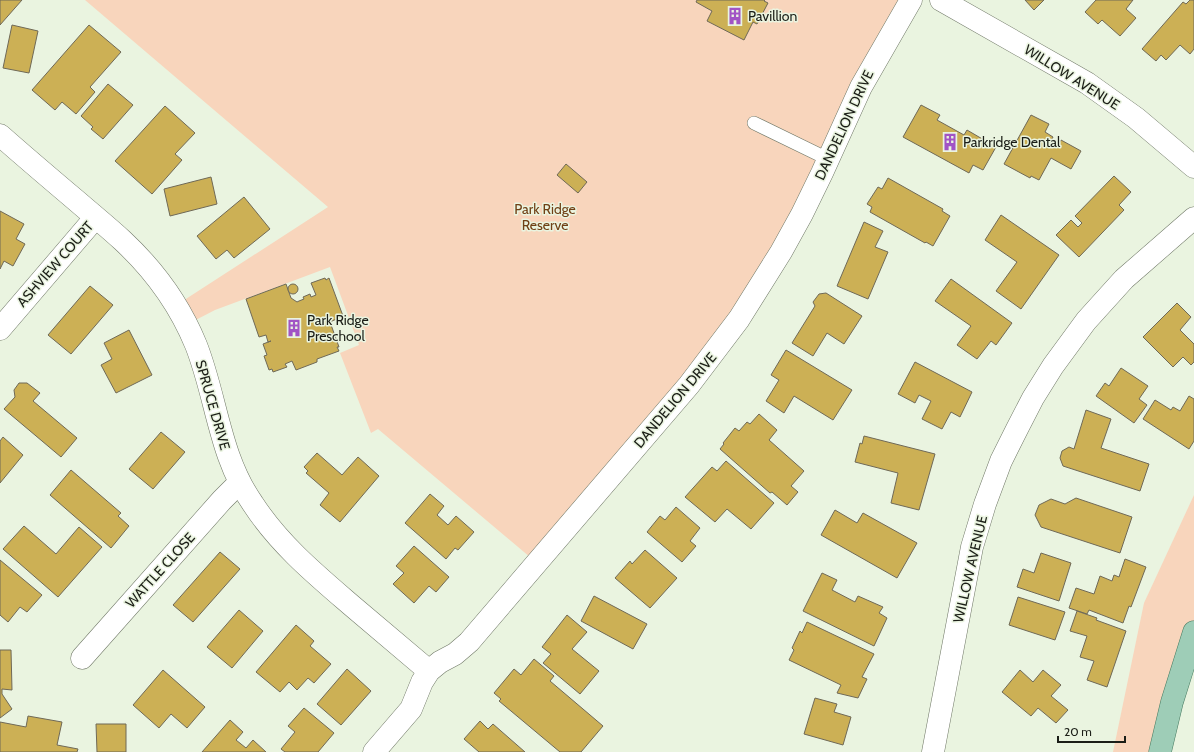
<svg xmlns="http://www.w3.org/2000/svg" width="1194" height="752" font-family="Cabin,sans-serif">
<style>
.green{fill:#f8d5bc}
.building{fill:#ccb055;stroke:#6f6957}
.lines{fill:none;stroke-linecap:round;stroke-linejoin:round}
.service-casing{stroke:#707867;stroke-width:14}
.minor-casing{stroke:#707867;stroke-width:23}
.primary-casing{stroke:#477a60;stroke-width:23}
.service{stroke:#fff;stroke-width:13}
.minor{stroke:#fff;stroke-width:22}
.primary{stroke:#9ecdb7;stroke-width:22}
.labels{text-anchor:middle;dominant-baseline:central;stroke-width:3;stroke-linejoin:round;paint-order:stroke}
.poi-label{font-size:14px;fill:#1b1e17;stroke:#eaf4e0;text-anchor:start}
.street-label{font-size:14px;fill:#1b1e17;stroke:#eaf4e0}
.park-label{font-size:14px;fill:#704015;stroke:#eaf4e0}
</style>
<rect width="100%" height="100%" fill="#eaf4e0"/>
<g class="green">
<polygon points="85,0 911,0 781,252 537,563 378,429 371,433 340,353 359,345 330,267 215,310 186,325 175,306 328,207"/>
<polygon points="1194,495 1194,632 1160,752 1113,752 1144,603"/>
</g>
<g class="building">
<polygon points="0,0 22,0 0,25"/>
<polygon points="697,0 765,0 764,1 768,3 757,24 753,22 744,40 707,21 712,11 696,2"/>
<polygon points="1025,0 1044,0 1034,10"/>
<polygon points="1096,0 1133,0 1126,9 1136,18 1120,36 1102,20 1098,24 1085,12"/>
<polygon points="1190,0 1194,0 1194,49 1190,54 1180,45 1166,60 1161,55 1156,61 1142,49 1183,2 1186,4"/>
<polygon points="12,25 38,31 29,73 3,68"/>
<polygon points="89,25 121,52 90,87 95,92 76,114 62,102 55,110 32,90"/>
<polygon points="108,84 133,105 103,139 91,129 93,127 81,116"/>
<polygon points="921,105 940,115 937,120 964,135 967,130 996,147 983,170 973,165 969,173 903,137"/>
<polygon points="165,106 195,133 175,154 182,160 152,194 115,161"/>
<polygon points="1031,115 1049,124 1045,132 1053,137 1050,143 1057,146 1061,140 1081,151 1071,169 1051,158 1039,180 1031,176 1030,178 1004,164"/>
<polygon points="566,164 587,182 578,193 557,175"/>
<polygon points="1114,176 1131,192 1119,205 1124,210 1079,257 1056,235 1071,220 1078,227 1082,223 1075,216"/>
<polygon points="211,177 217,204 170,216 164,189"/>
<polygon points="888,178 943,209 942,211 950,216 933,246 926,242 925,243 870,212 872,207 867,204 878,187 882,189"/>
<polygon points="244,197 270,229 234,258 227,250 216,259 197,236"/>
<polygon points="0,211 24,224 16,239 25,244 13,266 4,261 0,269"/>
<polygon points="1001,215 1059,255 1021,309 996,291 1017,262 985,240"/>
<polygon points="864,222 883,231 875,247 888,252 868,299 837,286"/>
<polygon points="325,278 326,280 329,278 343,316 330,322 339,347 337,347 339,351 317,359 317,362 296,370 292,361 285,364 287,367 273,372 272,369 269,370 264,356 267,355 263,344 271,341 268,342 266,335 259,337 246,299 286,284 291,298 297,302 299,301 304,299 303,297 310,294 311,297 316,295 311,283"/>
<polygon points="951,279 1012,323 996,345 991,341 977,359 957,345 971,326 935,301"/>
<circle cx="293" cy="289" r="5"/>
<polygon points="90,286 113,305 71,354 48,335"/>
<polygon points="826,293 862,316 844,344 827,333 813,356 792,343 815,306 813,302 819,294"/>
<polygon points="1177,303 1191,317 1180,330 1194,344 1194,362 1191,365 1183,357 1173,367 1143,337"/>
<polygon points="129,330 152,375 116,393 101,365 112,359 104,343"/>
<polygon points="786,350 852,390 833,420 794,396 784,413 766,401 779,380 771,375"/>
<polygon points="915,362 972,392 960,417 951,412 942,429 922,419 931,401 919,395 915,403 898,394"/>
<polygon points="1121,368 1148,386 1139,399 1147,405 1134,423 1096,396 1105,383 1109,386"/>
<polygon points="19,383 27,383 40,393 33,401 77,438 61,457 4,409 15,397 14,390"/>
<polygon points="1189,396 1194,399 1194,441 1189,449 1143,419 1155,400 1171,410 1173,407 1180,411"/>
<polygon points="1086,410 1111,419 1101,448 1149,464 1140,491 1063,466 1060,458 1062,451 1069,447 1074,449"/>
<polygon points="759,414 777,430 769,440 804,471 791,486 798,492 787,505 772,492 770,493 720,449 724,444 723,443 735,428 739,431 747,422 750,424"/>
<polygon points="161,432 185,452 153,489 129,469"/>
<polygon points="864,436 935,454 919,510 891,503 898,473 855,462 860,443 862,444"/>
<polygon points="3,437 23,455 0,483 0,441"/>
<polygon points="317,453 342,475 358,457 379,476 340,522 320,505 329,493 306,473 308,471 304,467"/>
<polygon points="726,461 774,503 751,529 727,509 715,522 685,497 712,467 717,471"/>
<polygon points="71,470 121,513 118,516 129,526 111,548 50,495"/>
<polygon points="430,494 444,506 437,515 448,525 456,516 474,532 458,550 455,548 446,559 405,523"/>
<polygon points="1076,498 1132,517 1120,553 1041,527 1035,515 1039,505 1051,499 1065,504"/>
<polygon points="676,507 700,528 690,541 696,546 682,562 647,532 660,516 665,520"/>
<polygon points="835,510 857,523 863,513 917,543 897,578 821,535"/>
<polygon points="24,526 56,554 79,527 102,547 58,597 3,549"/>
<polygon points="414,546 449,577 436,592 429,586 414,603 393,584 404,573 396,566"/>
<polygon points="645,550 677,578 650,608 615,578 630,561 632,564"/>
<polygon points="220,552 240,569 193,622 173,605"/>
<polygon points="1041,553 1071,563 1059,601 1017,587 1023,569 1034,573"/>
<polygon points="1125,559 1146,567 1131,607 1129,606 1123,623 1089,610 1087,614 1069,608 1076,588 1094,594 1100,576 1112,581 1114,575 1119,577"/>
<polygon points="0,560 42,595 27,612 20,607 8,622 0,615"/>
<polygon points="822,573 837,580 832,590 855,602 858,596 883,607 879,613 887,618 874,646 803,611"/>
<polygon points="594,596 647,624 633,649 581,621"/>
<polygon points="1018,597 1065,612 1055,640 1009,625"/>
<polygon points="239,610 263,631 232,668 207,647"/>
<polygon points="1077,611 1097,618 1096,620 1126,631 1107,687 1087,680 1094,661 1080,657 1087,636 1070,631"/>
<polygon points="567,615 587,632 572,649 599,671 580,694 543,663 551,654 542,647"/>
<polygon points="807,622 874,654 862,677 867,679 858,698 837,693 841,685 789,660 794,650 792,648 800,631 802,633"/>
<polygon points="296,625 314,641 310,646 331,664 314,683 308,678 297,690 289,682 280,692 256,672"/>
<polygon points="0,650 11,650 12,690 2,689 2,694 12,709 0,718"/>
<polygon points="534,659 554,676 550,681 603,726 581,752 560,752 499,701 501,699 494,693 514,669 521,675"/>
<polygon points="347,669 371,691 341,725 317,704"/>
<polygon points="163,670 205,707 187,728 171,714 159,728 133,705"/>
<polygon points="1020,670 1033,682 1043,670 1061,685 1051,696 1068,710 1056,723 1038,708 1031,716 1002,692"/>
<polygon points="815,698 837,704 834,712 851,717 843,745 804,734"/>
<polygon points="304,708 334,733 318,752 285,752 281,749 295,732 288,726"/>
<polygon points="28,716 62,722 57,745 78,749 77,752 0,752 0,722 26,727"/>
<polygon points="230,720 243,732 236,740 246,748 253,740 266,752 202,752"/>
<polygon points="480,721 488,729 493,724 525,752 479,752 464,739"/>
<polygon points="96,724 126,724 126,752 97,752"/>
</g>
<g class="lines">
<g class="service-casing">
<polyline id="service" points="754,123 828,159"/>
</g>
<g class="minor-casing">
<g id="minor">
<polyline points="941,0 1087,83 1136,118 1194,167"/>
<path d="M0,135C26,158 52,180 78,202C93,215 109,228 123,241C154,270 180,306 196,345C217,398 219,456 253,504C279,544 315,574 351,605C377,627 403,649 429,671"/>
<polyline points="0,329 95,218"/>
<polyline points="82,658 222,500 239,483"/>
<polyline points="374,752 411,709 422,682 429,671 440,662 455,654 469,642 689,385 739,319 781,252 802,214 822,173 861,87 911,0"/>
<polyline points="933,752 972,547 985,504 1001,461 1017,429 1033,398 1053,366 1086,321 1124,279 1194,218"/>
</g>
</g>
<g class="primary-casing">
<polyline id="primary" points="1160,752 1172,702 1194,632"/>
</g>
<use href="#service" class="service"/>
<use href="#minor" class="minor"/>
<use href="#primary" class="primary"/>
</g>
<defs>
<g id="building-bare" transform="scale(1.38)"><path d="M-4-6H4V6H1V3H-1V6H-4ZM-2.5-4.3h1.7v1.8h-1.7ZM.8-4.3h1.7v1.8H.8ZM-2.5-1h1.7V.8h-1.7ZM.8-1h1.7V.8H.8Z" fill="#a154c5" stroke="#eaf4e0" stroke-width="2.5" paint-order="stroke"/></g>
</defs>
<g fill-rule="evenodd">
<use href="#building-bare" x="735" y="16"/>
<use href="#building-bare" x="950" y="142"/>
<use href="#building-bare" x="294" y="328"/>
</g>
<g class="labels">
<g class="poi-label">
<text x="748" y="16">Pavillion</text>
<text x="963" y="142">Parkridge Dental</text>
<text x="307" y="320">Park Ridge<tspan x="307" dy="16">Preschool</tspan></text>
</g>
<g class="street-label">
<text transform="translate(1072 77) rotate(32)">WILLOW AVENUE</text>
<text transform="translate(844 125) rotate(-65)">DANDELION DRIVE</text>
<text transform="translate(55 264) rotate(-49)">ASHVIEW COURT</text>
<text transform="translate(675 400) rotate(-50)">DANDELION DRIVE</text>
<text transform="translate(213 405) rotate(74)">SPRUCE DRIVE</text>
<text transform="translate(970 569) rotate(-77)">WILLOW AVENUE</text>
<text transform="translate(160 570) rotate(-48)">WATTLE CLOSE</text>
</g>
<g class="park-label">
<text x="545" y="209">Park Ridge<tspan x="545" dy="16">Reserve</tspan></text>
</g>
</g>
<path d="M1058 736v6h67v-6" fill="none" stroke="#1b1e17" stroke-width="2"/>
<text x="1064" y="736" font-size="12" fill="#1b1e17" stroke="#eaf4e0" stroke-width="3" paint-order="stroke">20 m</text>
</svg>
